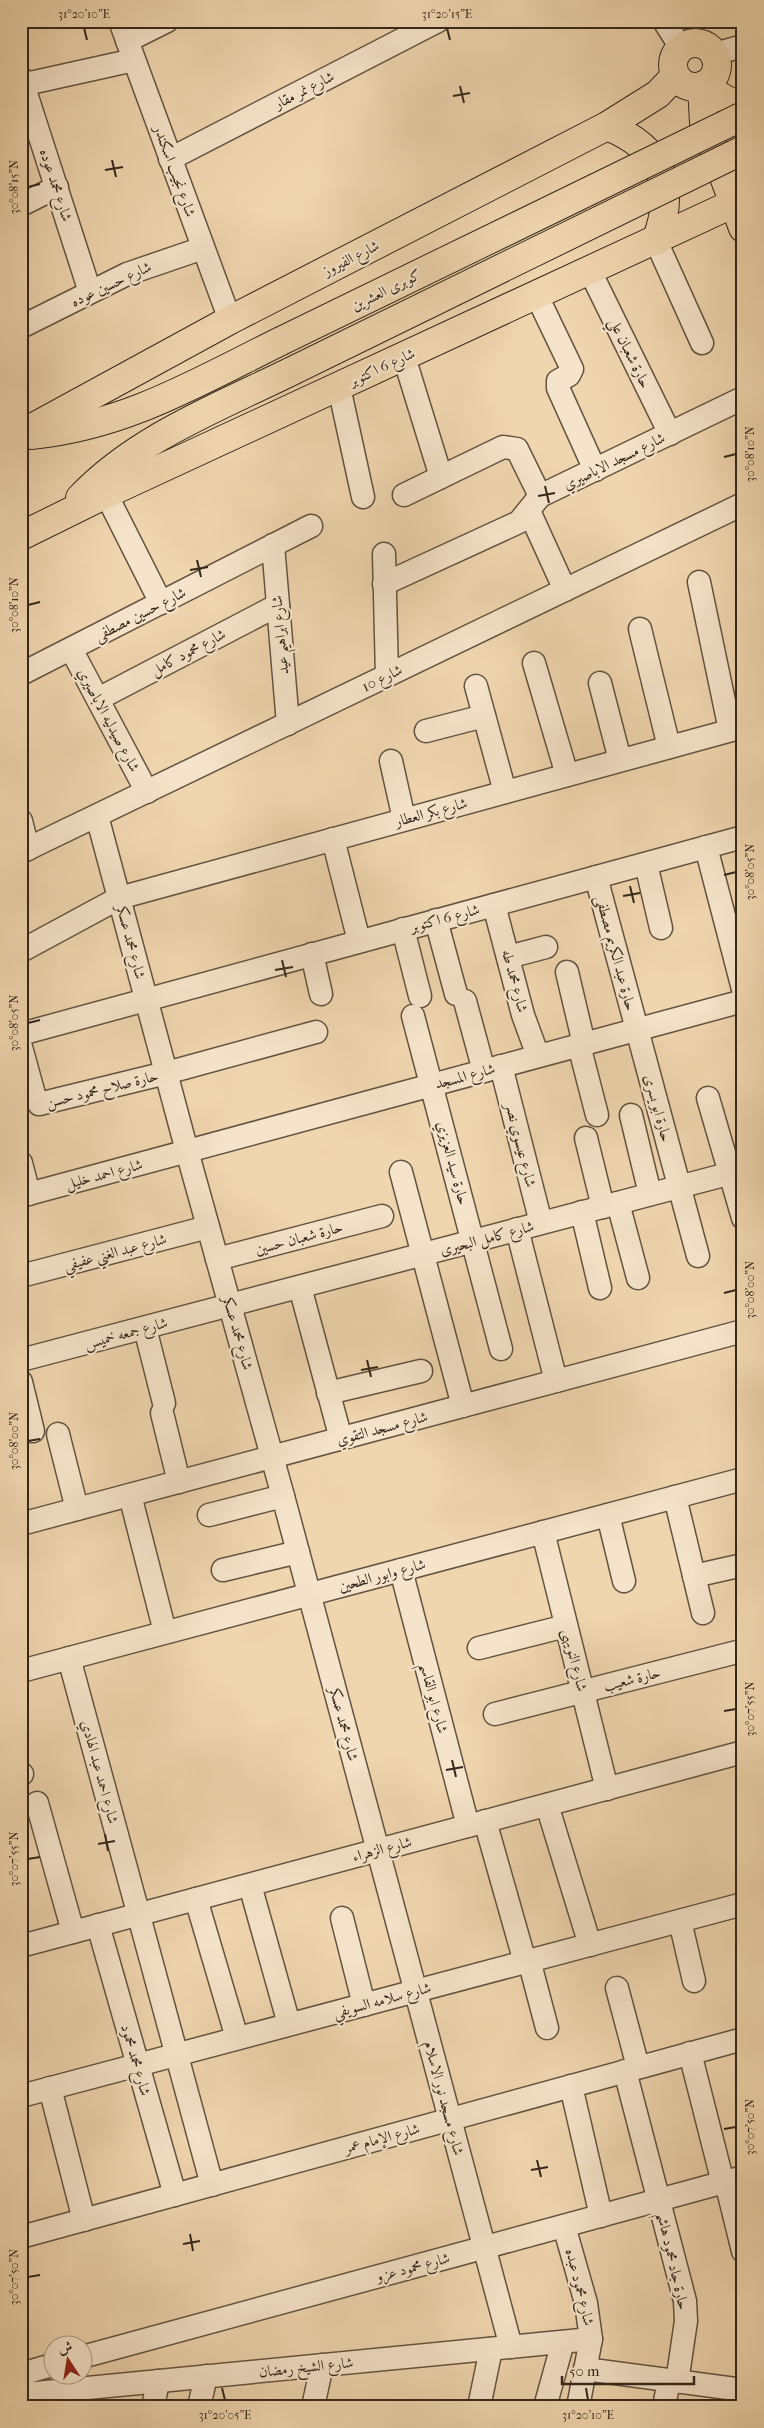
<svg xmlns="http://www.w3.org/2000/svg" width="764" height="2428" font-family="'IM FELL French Canon',Amiri,serif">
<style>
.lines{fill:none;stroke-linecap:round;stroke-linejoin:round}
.minor-casing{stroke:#635341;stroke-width:25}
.major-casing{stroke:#34271c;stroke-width:30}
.minor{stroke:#f5e4cb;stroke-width:22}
.major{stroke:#f0d6af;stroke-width:28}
.major-bridge-casing{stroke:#34271c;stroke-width:30;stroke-linecap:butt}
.major-bridge{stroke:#f0d6af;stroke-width:28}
.ticks{fill:none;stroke:#34271c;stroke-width:2}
.labels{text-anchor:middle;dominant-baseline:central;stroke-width:4.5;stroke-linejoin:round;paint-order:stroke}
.street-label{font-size:15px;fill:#34271c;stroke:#f5e4cb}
.neatline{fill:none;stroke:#34271c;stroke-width:2}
.ticks-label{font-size:12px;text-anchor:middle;fill:#34271c}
</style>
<rect width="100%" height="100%" fill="#f0d6af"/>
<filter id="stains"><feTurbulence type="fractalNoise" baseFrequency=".004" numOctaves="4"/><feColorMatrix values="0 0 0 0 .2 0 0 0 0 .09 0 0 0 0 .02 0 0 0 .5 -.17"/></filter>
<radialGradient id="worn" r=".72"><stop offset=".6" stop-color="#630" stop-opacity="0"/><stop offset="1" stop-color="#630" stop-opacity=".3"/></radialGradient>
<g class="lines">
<g class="minor-casing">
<g id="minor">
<polyline points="120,21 230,320"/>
<polyline points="664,21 681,48"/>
<polyline points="127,41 167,21"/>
<polyline points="714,54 743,46"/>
<polyline points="21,78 90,292"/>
<polyline points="21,85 134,60"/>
<polyline points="170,159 438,21"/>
<polyline points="21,205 57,187"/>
<polyline points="656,241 702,343"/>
<polyline points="590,271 670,434"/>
<polyline points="537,296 572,369 569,375 558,381 558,388 595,470"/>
<polyline points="21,327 127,274 203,248"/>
<polyline points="404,357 441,477 503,447 517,449 540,496"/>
<polyline points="339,387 363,497"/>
<polyline points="106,494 161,603"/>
<polyline points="404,495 441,477"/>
<polyline points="529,511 565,590"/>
<polyline points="273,545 288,724"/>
<polyline points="384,554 387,676"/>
<polyline points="699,582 730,730"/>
<polyline points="384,584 519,522 540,496 743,398"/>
<polyline points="640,629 669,747"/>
<polyline points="71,649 147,792"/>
<polyline points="534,663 567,775"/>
<polyline points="21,674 311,526"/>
<polyline points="600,683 620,760"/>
<polyline points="476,686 505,792"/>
<polyline points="98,699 278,605"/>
<polyline points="426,731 484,716"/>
<polyline points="391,761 404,819"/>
<polyline points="97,816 187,1151 283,1496 511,2347"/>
<polyline points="21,821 28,849"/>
<polyline points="333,839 359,941"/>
<polyline points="706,847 743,989"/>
<polyline points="21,852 743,504"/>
<polyline points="646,864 661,928"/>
<polyline points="596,877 698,1256"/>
<polyline points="494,905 523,1015 538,1056"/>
<polyline points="436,920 456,994"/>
<polyline points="403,929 420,996"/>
<polyline points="21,951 119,898 743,727"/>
<polyline points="312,954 321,994"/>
<polyline points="508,957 546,947"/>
<polyline points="567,972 584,1044"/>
<polyline points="465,1001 484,1071"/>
<polyline points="413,1016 501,1349"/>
<polyline points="21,1034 743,837"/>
<polyline points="579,1045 597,1115"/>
<polyline points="21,1047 35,1098 39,1104 166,1073 316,1032"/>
<polyline points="501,1066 541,1223"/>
<polyline points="708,1098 743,1218"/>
<polyline points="631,1115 650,1194"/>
<polyline points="586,1138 603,1207"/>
<polyline points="21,1163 29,1194"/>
<polyline points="401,1172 463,1406"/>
<polyline points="21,1196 743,1001"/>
<polyline points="618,1203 638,1278"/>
<polyline points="582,1212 600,1288"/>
<polyline points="517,1229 556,1381"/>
<polyline points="217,1259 382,1216"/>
<polyline points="21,1276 208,1227"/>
<polyline points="300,1287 341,1439"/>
<polyline points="145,1328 164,1403"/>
<polyline points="21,1360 743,1170"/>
<polyline points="21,1382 33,1431"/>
<polyline points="328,1393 421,1371"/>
<polyline points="162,1413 179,1482"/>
<polyline points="58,1434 77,1509"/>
<polyline points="130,1495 165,1632"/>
<polyline points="675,1497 703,1613"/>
<polyline points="209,1515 283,1496"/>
<polyline points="608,1515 624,1581"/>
<polyline points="21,1524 743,1331"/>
<polyline points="543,1532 607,1789"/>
<polyline points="223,1570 298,1552"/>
<polyline points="401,1570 468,1826"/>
<polyline points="694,1576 743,1565"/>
<polyline points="479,1648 566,1626"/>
<polyline points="69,1658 212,2185"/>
<polyline points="21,1671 743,1479"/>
<polyline points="495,1714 741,1651"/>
<polyline points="21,1773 22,1774"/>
<polyline points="37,1803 73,1932"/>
<polyline points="547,1805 590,1945"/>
<polyline points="485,1821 525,1962"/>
<polyline points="250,1885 289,2024"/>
<polyline points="196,1899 237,2038"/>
<polyline points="342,1918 364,2005"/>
<polyline points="680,1921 694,1981"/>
<polyline points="98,1925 175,2195"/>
<polyline points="21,1946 743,1752"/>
<polyline points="529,1960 547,2028"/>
<polyline points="617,1988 638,2067"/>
<polyline points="690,2053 723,2183"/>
<polyline points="625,2071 685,2301 686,2321 677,2382"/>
<polyline points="571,2086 601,2216"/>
<polyline points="50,2088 84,2220"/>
<polyline points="21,2096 743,1904"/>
<polyline points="726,2182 743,2251"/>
<polyline points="564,2226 586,2303 591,2339 578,2407"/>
<polyline points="21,2237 743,2039"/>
<polyline points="82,2357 743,2177"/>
<polyline points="585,2369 743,2390"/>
<polyline points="21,2374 52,2365"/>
<polyline points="21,2392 36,2393 591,2339"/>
<polyline points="153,2407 158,2381"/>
<polyline points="199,2407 206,2376"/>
<polyline points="313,2407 322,2365"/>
<polyline points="479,2407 491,2349"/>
<polyline points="545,2407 563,2342"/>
<polyline points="664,2407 669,2380"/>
</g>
</g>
<g class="major-casing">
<g id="major">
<circle cx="695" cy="65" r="22"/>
<polyline points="702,86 704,123 743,228"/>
<polyline points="702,86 739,107 743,115"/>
<path d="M607,126C662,148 677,186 656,241"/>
<polyline points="21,434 230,320 607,126 658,94 675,76"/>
<path d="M31,435C125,426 198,382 281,341"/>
<path d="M80,498C137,438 219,407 292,371"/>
<polyline points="21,536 106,494 743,199"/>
</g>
</g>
<use href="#minor" class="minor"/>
<use href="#major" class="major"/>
<g class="major-bridge-casing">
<g id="major-bridge">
<polyline points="281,341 743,116"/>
<polyline points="292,371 743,150"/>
</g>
</g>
<use href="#major-bridge" class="major-bridge"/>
</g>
<path class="ticks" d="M84,28L87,40M447,28L450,40M460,86L464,103M453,96L470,93M112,160L116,177M105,170L123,167M28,187L40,184M724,457L736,454M545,486L549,503M538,496L555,493M197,560L201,577M190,570L208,567M28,605L40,602M724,875L736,872M630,886L634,903M623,896L640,893M282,960L286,977M275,970L293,967M28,1023L40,1020M724,1293L736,1290M367,1360L371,1377M361,1370L378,1367M28,1441L40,1439M724,1711L736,1709M452,1760L456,1777M446,1770L463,1767M105,1834L108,1851M98,1844L115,1841M28,1859L40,1857M724,2129L736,2127M537,2160L541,2177M531,2170L548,2167M190,2234L193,2251M183,2244L200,2241M28,2277L40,2275M222,2388L225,2400M586,2388L588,2400"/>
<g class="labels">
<g class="street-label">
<text transform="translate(304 90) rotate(-27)">شارع نمر مقار</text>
<text transform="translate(175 171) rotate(70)">شارع نجيب اسكندر</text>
<text transform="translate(56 185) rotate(72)">شارع محمد عوده</text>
<text transform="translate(351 258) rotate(-27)">شارع الفيروز</text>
<text transform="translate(111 284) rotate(-25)">شارع حسين عوده</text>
<text transform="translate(386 290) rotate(-26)">كوبرى العشرين</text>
<text transform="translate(630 353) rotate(64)">حارة شعبان علي</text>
<text transform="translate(382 367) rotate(-25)">شارع 6 اكتوبر</text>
<text transform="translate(614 461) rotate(-26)">شارع مسجد الاباصيري</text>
<text transform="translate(140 614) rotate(-27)">شارع حسين مصطفى</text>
<text transform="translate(280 635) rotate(-95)">شارع ابراهيم عيد</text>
<text transform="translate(188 652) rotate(-28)">شارع محمود كامل</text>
<text transform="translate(382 678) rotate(-26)">شارع 10</text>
<text transform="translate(109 720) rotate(62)">شارع صيدليه الاباصيري</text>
<text transform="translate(431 812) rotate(-15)">شارع بكر العطار</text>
<text transform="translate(445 918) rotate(-15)">شارع 6 اكتوبر</text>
<text transform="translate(131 942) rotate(75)">شارع محمد عسكر</text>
<text transform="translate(616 953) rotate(75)">حارة عبد الكريم مصطفى</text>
<text transform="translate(515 981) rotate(75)">شارع محمد طه</text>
<text transform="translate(465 1076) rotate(-15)">شارع المسجد</text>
<text transform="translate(102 1089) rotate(-14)">حارة صلاح محمود حسن</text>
<text transform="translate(658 1108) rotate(75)">حارة ابو يسرى</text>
<text transform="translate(521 1145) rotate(76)">شارع عيسوي نصر</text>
<text transform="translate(453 1163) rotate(75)">حارة سيد العزيزي</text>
<text transform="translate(104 1174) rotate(-15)">شارع احمد خليل</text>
<text transform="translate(299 1238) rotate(-15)">حارة شعبان حسين</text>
<text transform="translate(487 1238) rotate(-15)">شارع كامل البحيرى</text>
<text transform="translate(115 1252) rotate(-15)">شارع عبد الغني عفيفي</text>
<text transform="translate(126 1333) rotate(-15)">شارع جمعه خميس</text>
<text transform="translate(238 1333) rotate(74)">شارع محمد عسكر</text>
<text transform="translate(382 1428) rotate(-15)">شارع مسجد التقوي</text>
<text transform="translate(382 1575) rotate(-15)">شارع وابور الطحين</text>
<text transform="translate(575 1660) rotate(76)">شارع النويهى</text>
<text transform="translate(632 1679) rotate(-14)">حارة شعيب</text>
<text transform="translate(434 1698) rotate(75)">شارع ابو القاسم</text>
<text transform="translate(344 1724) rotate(75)">شارع محمد عسكر</text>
<text transform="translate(100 1772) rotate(75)">شارع احمد عبد الهادي</text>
<text transform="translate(382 1849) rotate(-15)">شارع الزهراء</text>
<text transform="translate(382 2000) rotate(-15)">شارع سلامه السويفي</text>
<text transform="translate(136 2060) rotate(74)">شارع محمد محمود</text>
<text transform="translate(444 2098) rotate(75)">شارع مسجد نور الاسلام</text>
<text transform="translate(382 2138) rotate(-15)">شارع الإمام عمر</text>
<text transform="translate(673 2261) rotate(77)">حارة جاد محمود هاشم</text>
<text transform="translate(413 2267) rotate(-15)">شارع محمود عزو</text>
<text transform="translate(580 2287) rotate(76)">شارع محمود عبده</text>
<text transform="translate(306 2367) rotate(-6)">شارع الشيخ رمضان</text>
</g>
</g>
<rect width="764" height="2428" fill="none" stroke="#f0d6af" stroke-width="55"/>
<g transform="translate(68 2360) rotate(348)"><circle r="24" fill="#f5e4cb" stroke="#a89885"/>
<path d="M0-4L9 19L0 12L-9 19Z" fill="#8f2418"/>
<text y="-8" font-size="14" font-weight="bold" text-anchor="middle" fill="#34271c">ش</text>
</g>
<path d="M562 2376v8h132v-8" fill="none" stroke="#34271c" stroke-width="2.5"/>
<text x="569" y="2376" font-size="15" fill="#34271c" stroke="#f5e4cb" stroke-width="4" paint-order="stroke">50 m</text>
<rect x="28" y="28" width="708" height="2372" class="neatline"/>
<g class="ticks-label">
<text x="84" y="18">31°20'10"E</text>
<text x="447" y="18">31°20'15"E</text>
<text transform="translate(14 187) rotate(-90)" y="4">30°08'15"N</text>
<text transform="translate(750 454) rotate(-90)" y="4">30°08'10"N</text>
<text transform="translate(14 605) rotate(-90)" y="4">30°08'10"N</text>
<text transform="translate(750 872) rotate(-90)" y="4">30°08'05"N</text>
<text transform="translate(14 1023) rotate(-90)" y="4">30°08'05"N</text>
<text transform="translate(750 1290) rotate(-90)" y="4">30°08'00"N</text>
<text transform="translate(14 1441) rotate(-90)" y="4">30°08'00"N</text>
<text transform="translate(750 1709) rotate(-90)" y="4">30°07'55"N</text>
<text transform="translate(14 1859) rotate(-90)" y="4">30°07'55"N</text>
<text transform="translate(750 2127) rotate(-90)" y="4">30°07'50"N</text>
<text transform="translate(14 2277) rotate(-90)" y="4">30°07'50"N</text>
<text x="225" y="2419">31°20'05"E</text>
<text x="588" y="2419">31°20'10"E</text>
</g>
<rect width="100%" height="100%" filter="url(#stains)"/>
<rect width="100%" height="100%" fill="url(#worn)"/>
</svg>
